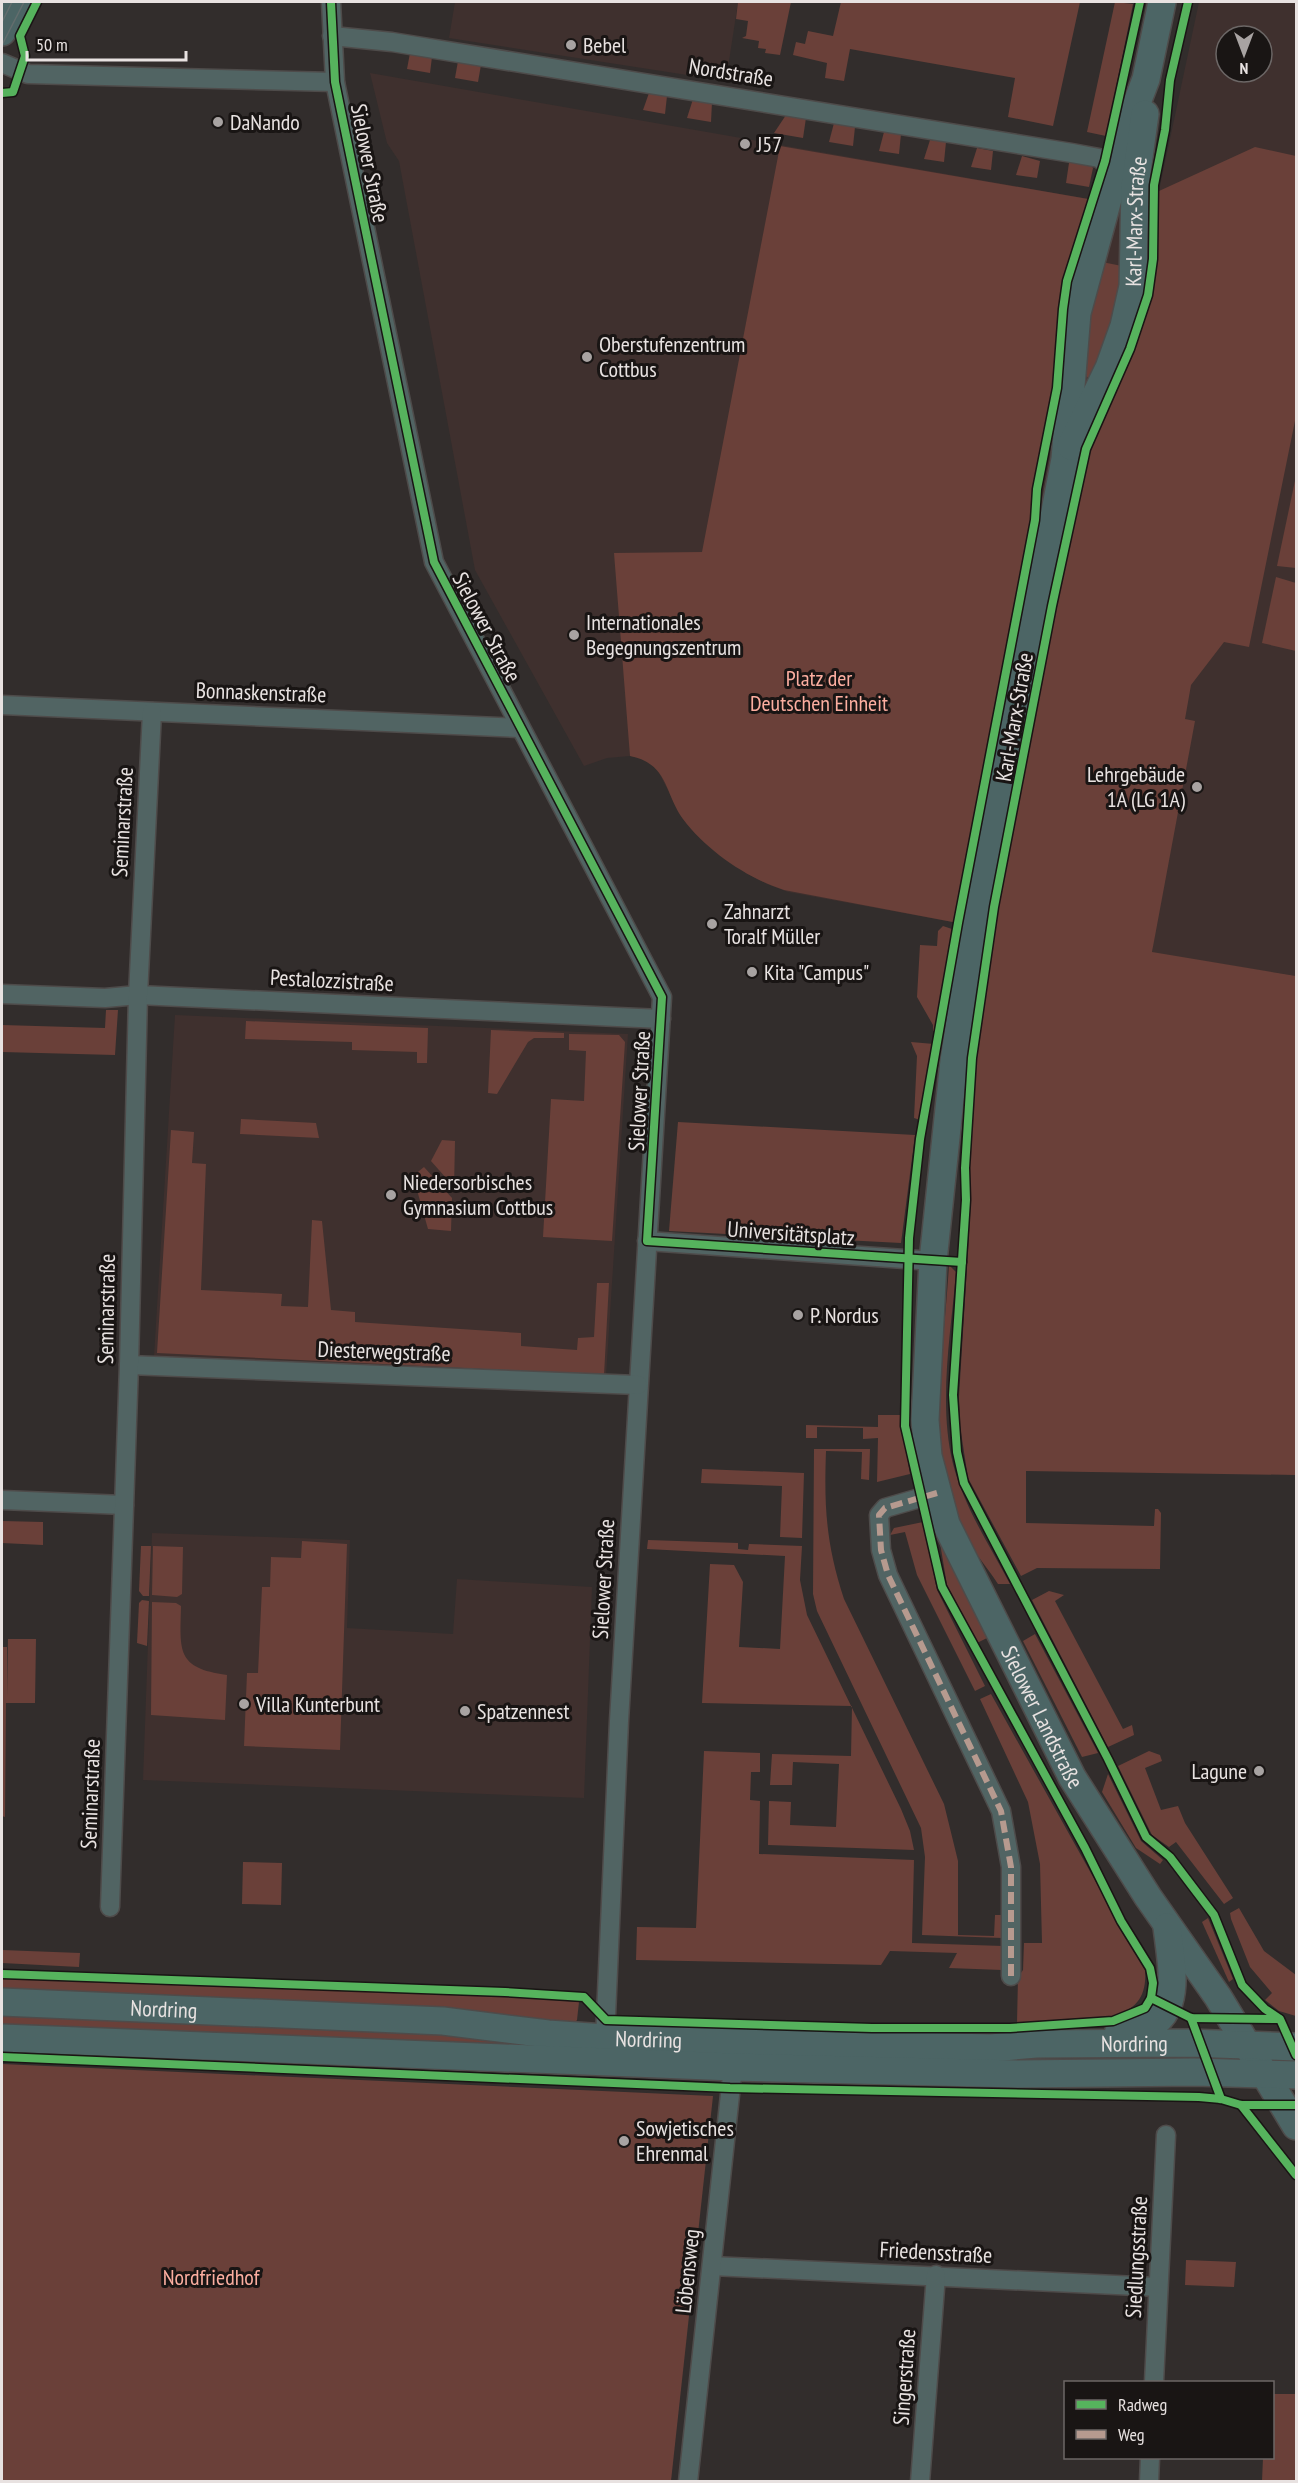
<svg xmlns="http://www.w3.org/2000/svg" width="1298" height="2483" font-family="'PT Sans Narrow',sans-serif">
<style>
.built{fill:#3f302e;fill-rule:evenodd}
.green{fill:#6a4039}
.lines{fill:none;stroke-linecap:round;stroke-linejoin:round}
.street-casing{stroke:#4e4b4a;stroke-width:21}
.secondary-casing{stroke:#4e4b4a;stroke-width:30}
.street{stroke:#516463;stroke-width:18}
.secondary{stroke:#4c6565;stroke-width:27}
.tram{stroke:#636d6d;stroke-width:1.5}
.quiet{stroke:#b69a8f;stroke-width:6;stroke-dasharray:12 6;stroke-linecap:butt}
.cycleway-casing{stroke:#191514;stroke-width:11}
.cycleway{stroke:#56b35d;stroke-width:8}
.poi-dot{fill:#a8a3a2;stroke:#191514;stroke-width:2}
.labels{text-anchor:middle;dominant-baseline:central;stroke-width:6;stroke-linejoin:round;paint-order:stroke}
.poi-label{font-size:22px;fill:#e8e2e1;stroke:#191514;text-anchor:start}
.street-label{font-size:22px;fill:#e8e2e1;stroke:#191514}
.park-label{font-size:22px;fill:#fcaea0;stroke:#191514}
</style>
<rect width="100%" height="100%" fill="#322d2c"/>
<g class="built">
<polygon points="455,2 738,2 726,81 449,38"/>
<path d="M1199,2H1296V976L1152,953L1155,929L995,907L958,923L788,892L767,884L746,873L696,834L682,818L656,767L644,759L630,756L607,758L584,766L475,570L399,161L387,143L370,73L1158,211L1159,191ZM1226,36H1262V72H1226Z"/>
<polygon points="175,1015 628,1034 606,1377 154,1356"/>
<polygon points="152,1533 350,1540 347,1628 453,1634 457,1579 592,1587 584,1798 143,1780"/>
</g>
<g class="green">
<polygon points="738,2 791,2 780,55 765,53 766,49 758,48 759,41 742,38 746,36 748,21 736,19"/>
<polygon points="841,2 1080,2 1053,126 1008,117 1015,78 850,49 844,81 825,78 827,63 793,55 796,42 805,44 808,31 833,36"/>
<polygon points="1115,2 1133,4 1106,136 1087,132"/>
<polygon points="410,53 432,57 430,73 407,69"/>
<polygon points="458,61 481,65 478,82 455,78"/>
<polygon points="649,93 667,96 665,114 643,110"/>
<polygon points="693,99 712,102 711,122 687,118"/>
<polygon points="786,115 806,118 803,138 774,133"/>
<polygon points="834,123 855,127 853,146 829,142"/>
<polygon points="884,132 901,134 899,154 879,151"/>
<polygon points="930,140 946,142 944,162 924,159"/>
<path d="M780,146L1094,200L1067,281L1063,309L1057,388L1037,489L1035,520L958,923L784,890C747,878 707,851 683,819C664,793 669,764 630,756L614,553L702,552Z"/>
<polygon points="1255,147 1296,156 1296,416 1249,647 1224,642 1191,685 1185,719 1195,721 1152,952 1296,976 1296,1475 1026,1471 1026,1523 1154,1526 1155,1509 1158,1509 1161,1513 1160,1569 1037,1568 1021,1576 968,1478 960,1426 959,1397 971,1201 966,1200 965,1168 972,1058 994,907 1052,606 1086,449 1130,349 1148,295 1159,191"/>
<polygon points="977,148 993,151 991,170 971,167"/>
<polygon points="1022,156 1040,161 1037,178 1016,175"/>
<polygon points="1072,161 1090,164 1093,168 1089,187 1066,183 1069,163"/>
<polygon points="1097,261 1127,267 1124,283 1096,373 1088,378 1082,371"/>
<polygon points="1296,476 1296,568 1277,566"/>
<polygon points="1276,577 1296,583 1296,651 1262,643"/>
<polygon points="943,926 952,929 936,1031 933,1031 933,1025 917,997 920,945 937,946 938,931"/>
<polygon points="106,1010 118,1010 115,1055 2,1052 2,1025 105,1028"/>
<polygon points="246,1021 428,1028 427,1063 417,1063 417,1052 352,1050 352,1042 245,1039"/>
<polygon points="491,1030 564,1033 564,1038 534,1038 528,1042 497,1094 488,1093"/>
<polygon points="569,1034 619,1035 625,1042 612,1241 543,1237 551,1099 584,1101 586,1051 569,1050"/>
<polygon points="911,1042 934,1044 920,1120 914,1118 917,1056"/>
<polygon points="241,1119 316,1123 319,1138 240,1134"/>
<polygon points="678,1122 915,1135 901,1243 669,1231"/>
<polygon points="171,1130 194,1132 192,1163 206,1164 201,1290 282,1294 281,1306 308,1307 312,1220 322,1221 331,1310 355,1312 355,1322 521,1333 521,1346 577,1350 578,1338 594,1337 597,1283 609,1283 604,1375 157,1353"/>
<polygon points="442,1140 455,1141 454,1187 431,1161"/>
<polygon points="424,1167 452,1198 451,1231 428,1229 413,1176"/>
<path d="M949,1265L956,1272C951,1333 938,1403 953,1464C964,1507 990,1546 1010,1584H998C987,1567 971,1549 962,1530C925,1450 944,1351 949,1265Z"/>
<polygon points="878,1415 900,1415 910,1474 877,1482 878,1438 863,1439 863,1428 817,1427 817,1438 806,1438 806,1425 878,1427"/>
<path d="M814,1449H870L869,1480L861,1479L862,1452L826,1451C824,1507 826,1544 844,1599L944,1804L958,1861V1935L994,1936L995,1915H1003L1002,1938L922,1935L925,1857L921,1828L817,1611L813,1594Z"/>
<polygon points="702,1469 804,1473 802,1538 780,1537 782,1486 701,1483"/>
<polygon points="2,1521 43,1522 43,1545 2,1543"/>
<polygon points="923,1522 937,1590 985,1686 975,1691 917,1575 905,1532 890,1535 894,1528"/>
<polygon points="939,1537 987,1638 977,1643 947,1585"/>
<polygon points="648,1540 738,1543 738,1549 748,1550 749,1544 802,1546 800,1580 807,1615 901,1809 910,1831 914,1850 768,1845 769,1801 791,1802 790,1825 836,1827 839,1764 793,1762 792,1785 770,1785 772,1754 851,1756 852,1706 702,1703 710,1564 734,1565 743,1582 739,1647 780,1649 785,1556 647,1549"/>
<polygon points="302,1541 347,1544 340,1750 244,1746 247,1673 258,1673 262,1587 270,1587 271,1557 301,1558"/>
<polygon points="141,1546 151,1546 149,1596 143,1596 139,1591"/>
<polygon points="153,1546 183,1547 182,1594 177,1597 152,1595"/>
<polygon points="1049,1591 1064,1595 1055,1601 1123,1729 1132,1725 1134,1735 1108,1747 1032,1600"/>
<polygon points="142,1600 149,1601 147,1646 137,1643 139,1603"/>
<path d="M152,1602L176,1603L181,1606C180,1651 176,1668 227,1675L225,1720L151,1715Z"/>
<polygon points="1035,1634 1098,1753 1082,1757 1023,1641"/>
<polygon points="8,1639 36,1639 35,1703 6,1703 5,1817 2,1816 2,1647 7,1647 7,1697"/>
<path d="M991,1694L1145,1970C1147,1995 1137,2010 1112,2016L1017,2023L1018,1977L1023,1970L1024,1943H1042L1040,1864L1028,1802L980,1699Z"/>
<polygon points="704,1751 760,1753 760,1772 751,1772 750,1800 760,1801 759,1854 914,1860 912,1943 1003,1946 1002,1970 949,1968 957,1953 890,1951 881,1965 636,1960 637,1927 696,1928"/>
<polygon points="1149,1751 1160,1755 1162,1761 1145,1768 1161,1810 1178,1806 1185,1823 1233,1898 1224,1904 1176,1842 1169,1847 1152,1835 1118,1766"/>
<polygon points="1108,1774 1141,1841 1163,1860 1160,1864 1136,1848 1102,1792"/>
<polygon points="243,1862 282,1863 281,1905 242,1904"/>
<polygon points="1239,1908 1264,1951 1296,1975 1296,2016 1279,2011 1265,2000 1272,1993 1250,1967 1231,1919 1230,1913"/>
<polygon points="1208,1918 1233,1979 1229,1982 1202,1922"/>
<polygon points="2,1950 80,1953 79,1967 2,1963"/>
<polygon points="2,1977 505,1996 579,2002 577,2020 574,2024 2,1989"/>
<polygon points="2,2011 430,2030 644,2056 2,2029"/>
<polygon points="2,2064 713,2096 671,2481 2,2481"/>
<polygon points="1186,2260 1236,2262 1234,2287 1185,2285"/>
<polygon points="1273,2394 1296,2394 1296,2481 1262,2481 1263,2458 1272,2458"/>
</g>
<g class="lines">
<g class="street-casing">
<g id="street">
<polyline points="331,2 335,82 434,562 662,997 619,1721 605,2038"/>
<polyline points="332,36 392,42 1072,153 1099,158 1116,172"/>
<polyline points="2,63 28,74 335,82"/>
<polyline points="2,705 519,728"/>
<polyline points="2,994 105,998 138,995 661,1019"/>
<polyline points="647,1241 933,1261"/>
<polyline points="129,1365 638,1385"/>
<polyline points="937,1493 885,1508 879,1515 881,1550 888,1575 1001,1811 1011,1867 1011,1976"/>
<polyline points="2,1500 124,1505"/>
<polyline points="110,1907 129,1365 138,995 152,712"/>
<polyline points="712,2266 1158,2287"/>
<polyline points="1154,2382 1166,2135"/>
<polyline points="688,2482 733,2067"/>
<polyline points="920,2482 936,2275"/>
<polyline points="1149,2482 1150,2458"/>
</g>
</g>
<g class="secondary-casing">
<g id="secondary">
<path id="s1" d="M1162,2L1146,79L1127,129L1077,313L1065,459L969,961L954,1061L933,1261L925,1420L928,1456L946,1524L1072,1777L1148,1897L1218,1997L1296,2126"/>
<polyline points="2,32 17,2"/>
<path id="s2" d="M1071,446L1109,368L1124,326L1133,286L1135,186L1145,114"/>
<path id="s3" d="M2,2002L443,2021L548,2034L605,2038L991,2048L1036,2044L1189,2043L1296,2047"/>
<path d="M1118,2034C1186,2030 1173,1976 1167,1927"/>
<polyline points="2,2038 733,2067 1018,2074 1194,2072 1296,2075"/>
</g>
</g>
<use href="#street" class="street"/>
<use href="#secondary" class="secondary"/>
<g class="tram">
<polyline points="2,22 12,2"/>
<polyline points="2,45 24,2"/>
</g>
<polyline class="quiet" points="937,1493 885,1508 879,1515 881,1550 888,1575 1001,1811 1011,1867 1011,1976"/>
<g class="cycleway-casing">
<g id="cycleway">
<polyline points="331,2 335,82 434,562 662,997 647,1241 962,1262"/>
<polyline points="1188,2 1170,80 1165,130 1154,185 1153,259 1148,295 1130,349 1086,449 1052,606 994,907 972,1058 965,1168 966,1200 953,1395 957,1452 964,1483 1108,1759 1146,1837 1170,1857 1214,1915 1242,1985 1265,2009 1280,2019 1296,2055"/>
<polyline points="2,93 13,92 25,56 20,36 37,2"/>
<polyline points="2,1974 505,1992 584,1997 606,2020 872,2028 1010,2028 1113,2021 1145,2008 1151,1998 1153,1983 1150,1968 1121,1921 1085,1848 942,1587 905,1426 909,1238 920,1139 958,923 1035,520 1037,489 1057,388 1063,309 1067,281 1105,161 1140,2"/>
<polyline points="1151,1998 1191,2018 1279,2019"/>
<polyline points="1191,2018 1221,2099"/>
<polyline points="2,2057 730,2088 1199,2097 1221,2099 1241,2105 1296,2105"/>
<polyline points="1241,2105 1296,2175"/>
</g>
</g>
<use href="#cycleway" class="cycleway"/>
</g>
<g class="poi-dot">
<circle cx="571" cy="45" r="6"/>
<circle cx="218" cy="122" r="6"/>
<circle cx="745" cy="144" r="6"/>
<circle cx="587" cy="357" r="6"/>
<circle cx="574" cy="635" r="6"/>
<circle cx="1197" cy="787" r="6"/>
<circle cx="712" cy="924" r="6"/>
<circle cx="752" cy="972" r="6"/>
<circle cx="391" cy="1195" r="6"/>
<circle cx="798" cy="1315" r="6"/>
<circle cx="244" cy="1704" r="6"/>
<circle cx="465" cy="1711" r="6"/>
<circle cx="1259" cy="1771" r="6"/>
<circle cx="624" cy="2141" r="6"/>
</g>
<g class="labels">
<g class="poi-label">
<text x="583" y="45">Bebel</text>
<text x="230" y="122">DaNando</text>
<text x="757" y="144">J57</text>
<text x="599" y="344">Oberstufenzentrum<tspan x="599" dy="25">Cottbus</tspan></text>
<text x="586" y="622">Internationales<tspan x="586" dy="25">Begegnungszentrum</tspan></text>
<text x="1185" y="774" text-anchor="end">Lehrgebäude<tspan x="1185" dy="25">1A (LG 1A)</tspan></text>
<text x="724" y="911">Zahnarzt<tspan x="724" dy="25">Toralf Müller</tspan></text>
<text x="764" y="972">Kita "Campus"</text>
<text x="403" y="1182">Niedersorbisches<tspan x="403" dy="25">Gymnasium Cottbus</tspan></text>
<text x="810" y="1315">P. Nordus</text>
<text x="256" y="1704">Villa Kunterbunt</text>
<text x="477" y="1711">Spatzennest</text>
<text x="1247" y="1771" text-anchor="end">Lagune</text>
<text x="636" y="2128">Sowjetisches<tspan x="636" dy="25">Ehrenmal</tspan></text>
</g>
<g class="street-label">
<text transform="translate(731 72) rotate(9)">Nordstraße</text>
<text transform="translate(370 163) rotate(79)">Sielower Straße</text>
<text stroke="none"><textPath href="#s2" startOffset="237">Karl-Marx-Straße</textPath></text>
<text transform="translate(487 627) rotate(62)">Sielower Straße</text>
<text transform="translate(261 692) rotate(2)">Bonnaskenstraße</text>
<text transform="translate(1014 717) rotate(-80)">Karl-Marx-Straße</text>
<text transform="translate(122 822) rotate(-87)">Seminarstraße</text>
<text transform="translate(332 980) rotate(3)">Pestalozzistraße</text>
<text transform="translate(639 1091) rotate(-87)">Sielower Straße</text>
<text transform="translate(791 1233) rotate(4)">Universitätsplatz</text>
<text transform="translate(106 1309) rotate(-89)">Seminarstraße</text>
<text transform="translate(384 1351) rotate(2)">Diesterwegstraße</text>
<text transform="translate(603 1579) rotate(-87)">Sielower Straße</text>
<text stroke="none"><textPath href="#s1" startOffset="1764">Sielower Landstraße</textPath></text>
<text transform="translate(90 1794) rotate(-88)">Seminarstraße</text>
<text stroke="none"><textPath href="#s3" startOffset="162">Nordring</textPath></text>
<text stroke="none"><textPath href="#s3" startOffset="648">Nordring</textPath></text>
<text stroke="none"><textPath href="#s3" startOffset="1134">Nordring</textPath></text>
<text transform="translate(936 2252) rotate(3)">Friedensstraße</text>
<text transform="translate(1136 2257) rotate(-87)">Siedlungsstraße</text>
<text transform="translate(687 2271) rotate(-84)">Löbensweg</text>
<text transform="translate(904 2377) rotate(-86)">Singerstraße</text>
</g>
<g class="park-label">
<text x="819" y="678">Platz der<tspan x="819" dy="25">Deutschen Einheit</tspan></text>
<text x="211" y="2277">Nordfriedhof</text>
</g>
</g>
<rect width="1298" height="2483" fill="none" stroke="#e8e2e1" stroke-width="6"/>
<rect x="1064" y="2381" width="210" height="78" fill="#191514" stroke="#6c6766" stroke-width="1.5"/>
<rect x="1076" y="2400" width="30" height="9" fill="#56b35d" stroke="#6c6766" stroke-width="1.5"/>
<text x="1118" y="2411" font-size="18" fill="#e8e2e1">Radweg</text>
<rect x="1076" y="2430" width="30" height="9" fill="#b69a8f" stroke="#6c6766" stroke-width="1.5"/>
<text x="1118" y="2441" font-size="18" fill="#e8e2e1">Weg</text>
<g transform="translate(1244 54) rotate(180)"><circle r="28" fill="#191514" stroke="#6c6766" stroke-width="1.5"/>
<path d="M0-4.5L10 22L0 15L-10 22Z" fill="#a8a3a2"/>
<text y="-9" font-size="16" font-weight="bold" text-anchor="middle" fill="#e8e2e1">N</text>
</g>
<path d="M27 51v9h159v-9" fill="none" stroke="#e8e2e1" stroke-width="3"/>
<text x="36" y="51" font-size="18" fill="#e8e2e1" stroke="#191514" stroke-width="4.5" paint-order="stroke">50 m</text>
</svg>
